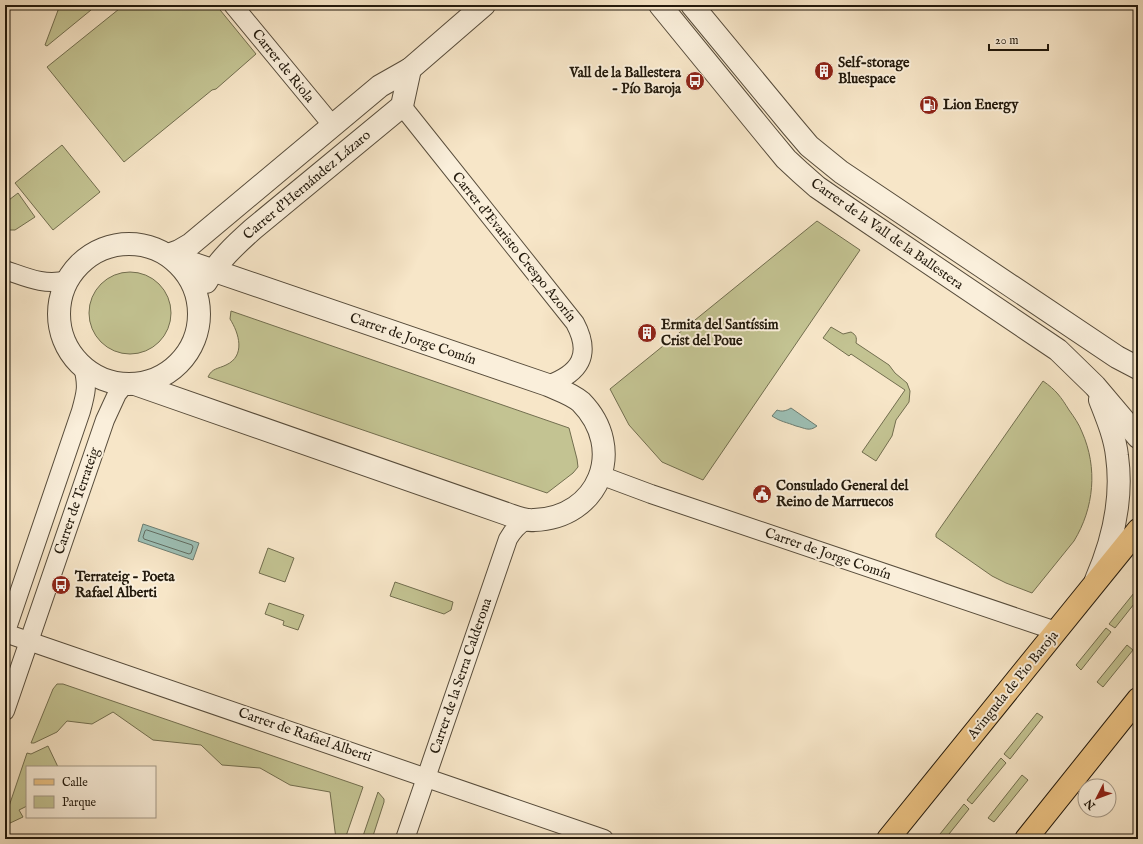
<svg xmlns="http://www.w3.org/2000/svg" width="1143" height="844" font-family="'IM FELL English',serif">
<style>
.green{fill:#c3c392;stroke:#726e4f}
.water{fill:#9dc0b6;stroke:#6c7d72}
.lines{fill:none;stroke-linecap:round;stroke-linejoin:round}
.shore{stroke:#606c61;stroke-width:1}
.minor-casing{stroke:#574c3b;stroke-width:20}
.tertiary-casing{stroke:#574c3b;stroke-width:24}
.primary-casing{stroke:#22190c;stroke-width:24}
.minor{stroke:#faefdb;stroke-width:18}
.tertiary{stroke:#faefdb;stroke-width:22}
.primary{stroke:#ecc384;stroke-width:22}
.labels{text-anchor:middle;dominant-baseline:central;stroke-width:4;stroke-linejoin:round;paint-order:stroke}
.poi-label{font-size:14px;font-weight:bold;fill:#22190c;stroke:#faefdb;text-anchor:start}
.street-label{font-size:14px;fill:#22190c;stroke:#faefdb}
</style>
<rect width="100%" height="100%" fill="#f7e6c8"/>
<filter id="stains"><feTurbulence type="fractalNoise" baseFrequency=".005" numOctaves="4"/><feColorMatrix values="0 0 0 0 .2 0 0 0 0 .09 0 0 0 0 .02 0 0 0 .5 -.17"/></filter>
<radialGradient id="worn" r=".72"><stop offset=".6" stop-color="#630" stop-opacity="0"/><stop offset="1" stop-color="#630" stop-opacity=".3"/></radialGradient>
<g class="green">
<polygon points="60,5 93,5 91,10 47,46 45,45"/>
<polygon points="124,5 216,5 256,54 216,89 212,90 124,162 47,67"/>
<polygon points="62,145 100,192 53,230 15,183"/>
<polygon points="18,193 35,217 15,230 8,230 9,227 5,226 5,203"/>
<polygon points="817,221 860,250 703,480 662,462 629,425 610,389"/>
<circle cx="130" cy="313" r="41"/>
<path d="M231,311L569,428L577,459L578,467L573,473L547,493L208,377C212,368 218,369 226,365C246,356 239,333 230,319Z"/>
<path d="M831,327L843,334L851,332C856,335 857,337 856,343L889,365L895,373L907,383L910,391L909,402L896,420L892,436L876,461L862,452L905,390L851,354L849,356L823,338Z"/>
<path d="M1043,381C1056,390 1061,397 1069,410C1074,417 1079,424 1082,432C1098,468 1094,508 1074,541L1032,593L1006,583L992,576L939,539L936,537V534Z"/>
<polygon points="268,548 294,558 285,582 259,573"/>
<polygon points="395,582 453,602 451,610 444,614 390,596"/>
<polygon points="1138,588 1138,599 1115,628 1109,624"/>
<polygon points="269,603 304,615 298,630 283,625 284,621 265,614"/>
<polygon points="1106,628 1111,632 1081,670 1076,665"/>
<polygon points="1127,645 1133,650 1103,687 1097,682"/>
<polygon points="57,684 63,684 363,787 345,839 336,839 330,792 290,785 260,768 222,765 201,745 153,740 113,712 92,724 67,721 57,732 34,743 31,743 53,689"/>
<polygon points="1037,713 1043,717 1010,759 1004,754"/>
<polygon points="48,746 58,767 27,767 27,806 19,810 23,817 8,824 5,818 27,753 31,754"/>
<polygon points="1001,758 1006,763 972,804 967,800"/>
<polygon points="1022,775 1028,780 994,822 988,818"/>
<polygon points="378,792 384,799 384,802 372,839 362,839"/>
<polygon points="964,804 969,809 945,839 936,839"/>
</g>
<g class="water">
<path d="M791,408L817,426C809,432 805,428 796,426C786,422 781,422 772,416L777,410C782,412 786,411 791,408Z"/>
<polygon points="143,524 199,543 193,560 138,541"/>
</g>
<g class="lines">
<polygon class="shore" points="147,530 192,545 193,547 191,553 189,554 144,539 143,537 145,531"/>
<g class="minor-casing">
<g id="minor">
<polyline points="233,5 333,126"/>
<path d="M402,106L575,323C592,355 580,373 548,385"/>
<path d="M5,270C26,277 44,286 67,280"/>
<polyline points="600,475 651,494 1056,631"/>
<polyline points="5,633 604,839"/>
<path d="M5,634L81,411C86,393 88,386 83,367"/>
<polyline points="5,711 105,420 117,394 125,384"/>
<path d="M405,839L508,539C513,530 518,525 526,520"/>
</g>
</g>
<g class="tertiary-casing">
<g id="tertiary">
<polyline points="660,5 767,136 786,159 800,172 817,187 852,211 1058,350 1095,386 1138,437"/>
<polyline points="692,5 792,126 809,146 841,172 1117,357 1138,368"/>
<circle cx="129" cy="314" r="70"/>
<polyline points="168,255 179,251 191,244 380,86 410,69 484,5"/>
<path d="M206,282C218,261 235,245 253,229L402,106L410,69"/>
<path d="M135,384L507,514C516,517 525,521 534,520C599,518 627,449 581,402C572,394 559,390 548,385L168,255"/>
<path d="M1096,580C1113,541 1123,499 1117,456C1115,437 1107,418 1100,400"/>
</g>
</g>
<g class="primary-casing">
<g id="primary">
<polyline points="888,839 1138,530"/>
<polyline points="1026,839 1138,699"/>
</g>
</g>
<use href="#minor" class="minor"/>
<use href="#tertiary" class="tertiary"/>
<use href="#primary" class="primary"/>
</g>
<defs>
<g id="building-disc" transform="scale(1)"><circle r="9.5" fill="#8f2418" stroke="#faefdb"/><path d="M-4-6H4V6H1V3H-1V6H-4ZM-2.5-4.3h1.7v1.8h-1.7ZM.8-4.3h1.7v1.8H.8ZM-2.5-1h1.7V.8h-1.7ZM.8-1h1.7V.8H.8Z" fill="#fff"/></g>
<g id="bus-disc" transform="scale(1)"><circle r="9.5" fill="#8f2418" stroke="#faefdb"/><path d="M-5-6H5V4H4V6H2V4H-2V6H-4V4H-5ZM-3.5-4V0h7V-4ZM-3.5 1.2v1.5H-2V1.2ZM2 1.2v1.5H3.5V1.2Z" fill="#fff"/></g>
<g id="fuel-disc" transform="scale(1)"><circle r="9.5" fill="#8f2418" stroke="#faefdb"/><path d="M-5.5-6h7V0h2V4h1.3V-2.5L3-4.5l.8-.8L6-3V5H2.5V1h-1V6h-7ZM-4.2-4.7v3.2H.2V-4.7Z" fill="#fff"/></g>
<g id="civic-disc" transform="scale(1)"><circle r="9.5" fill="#8f2418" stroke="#faefdb"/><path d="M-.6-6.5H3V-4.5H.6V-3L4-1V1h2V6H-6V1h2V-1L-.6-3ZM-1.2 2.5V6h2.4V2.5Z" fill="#fff"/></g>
</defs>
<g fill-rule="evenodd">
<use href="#building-disc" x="824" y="71"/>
<use href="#bus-disc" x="695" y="81"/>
<use href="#fuel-disc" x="929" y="105"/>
<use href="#building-disc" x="647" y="333"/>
<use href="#civic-disc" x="762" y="494"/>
<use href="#bus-disc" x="61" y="585"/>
</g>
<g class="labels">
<g class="poi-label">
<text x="838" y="63">Self-storage<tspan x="838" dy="16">Bluespace</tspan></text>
<text x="681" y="73" text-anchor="end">Vall de la Ballestera<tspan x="681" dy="16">- Pío Baroja</tspan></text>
<text x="943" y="105">Lion Energy</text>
<text x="661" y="325">Ermita del Santíssim<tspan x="661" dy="16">Crist del Poue</tspan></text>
<text x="776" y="486">Consulado General del<tspan x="776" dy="16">Reino de Marruecos</tspan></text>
<text x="75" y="577">Terrateig - Poeta<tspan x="75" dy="16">Rafael Alberti</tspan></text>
</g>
<g class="street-label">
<text transform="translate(283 66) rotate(51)">Carrer de Riola</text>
<text transform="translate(307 185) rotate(-40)">Carrer d'Hernández Lázaro</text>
<text transform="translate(887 234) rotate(35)">Carrer de la Vall de la Ballestera</text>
<text transform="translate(514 247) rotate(51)">Carrer d'Evaristo Crespo Azorín</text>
<text transform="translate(413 339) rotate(19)">Carrer de Jorge Comín</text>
<text transform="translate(77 501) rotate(-71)">Carrer de Terrateig</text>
<text transform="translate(828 554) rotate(19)">Carrer de Jorge Comín</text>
<text transform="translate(461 676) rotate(-71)">Carrer de la Serra Calderona</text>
<text transform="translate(1013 685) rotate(-51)">Avinguda de Pio Baroja</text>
<text transform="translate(305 735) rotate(19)">Carrer de Rafael Alberti</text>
</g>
</g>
<rect width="1143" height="844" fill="none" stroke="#f7e6c8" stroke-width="20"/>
<rect x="6" y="6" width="1131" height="832" fill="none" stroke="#22190c" stroke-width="2"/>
<rect x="10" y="10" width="1123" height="824" fill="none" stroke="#22190c"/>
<rect x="26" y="766" width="130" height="52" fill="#faefdb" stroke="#a49988"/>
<rect x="34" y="779" width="20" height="6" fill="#ecc384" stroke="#a49988"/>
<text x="62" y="786" font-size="12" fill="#22190c">Calle</text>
<rect x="34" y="796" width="20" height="12" fill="#c3c392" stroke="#a49988"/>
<text x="62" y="806" font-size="12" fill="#22190c">Parque</text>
<g transform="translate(1097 798) rotate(228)"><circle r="19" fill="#faefdb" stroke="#a49988"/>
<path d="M0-3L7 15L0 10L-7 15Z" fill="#8f2418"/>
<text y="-6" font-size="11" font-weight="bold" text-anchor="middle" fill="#22190c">N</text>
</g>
<path d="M989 44v6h59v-6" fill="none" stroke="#22190c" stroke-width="2"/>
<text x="995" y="44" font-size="12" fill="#22190c" stroke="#faefdb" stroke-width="3" paint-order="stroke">20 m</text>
<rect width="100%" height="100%" filter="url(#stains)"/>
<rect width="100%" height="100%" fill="url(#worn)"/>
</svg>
